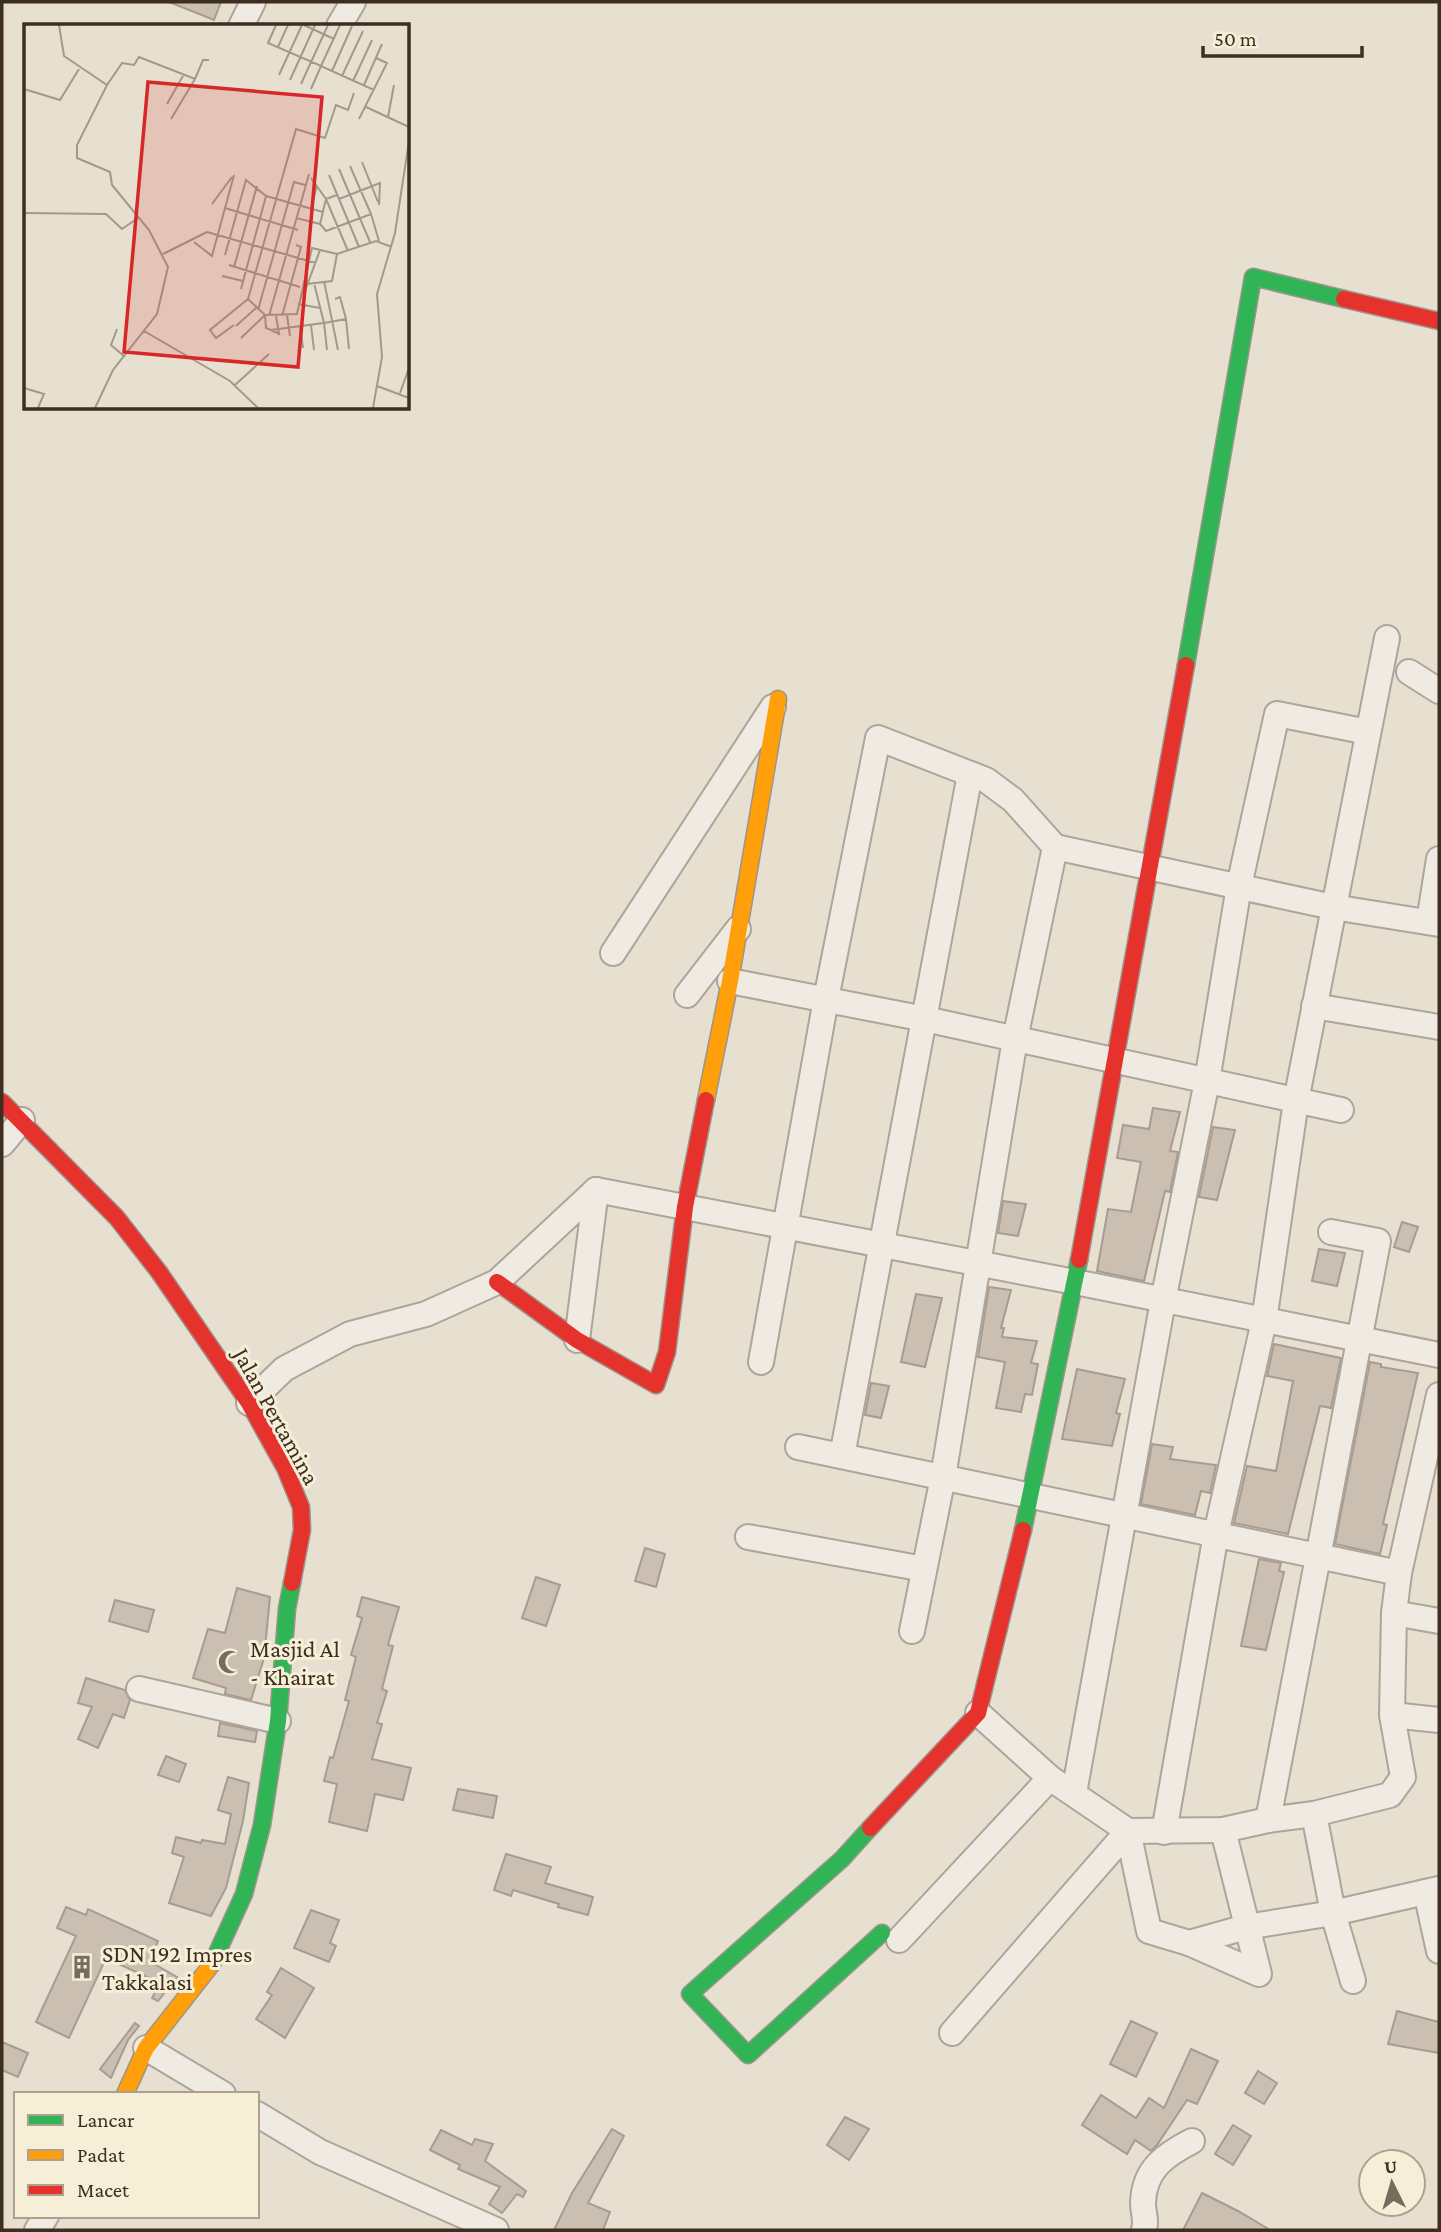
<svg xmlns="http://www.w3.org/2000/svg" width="1441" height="2232" font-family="'Crimson Pro',serif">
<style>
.building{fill:#cbbfb2;stroke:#a89c90;stroke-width:2}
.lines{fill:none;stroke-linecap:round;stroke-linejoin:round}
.street-casing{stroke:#ada599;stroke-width:28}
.fast-casing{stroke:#9c958a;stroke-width:19}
.slow-casing{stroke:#9c958a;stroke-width:19}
.jam-casing{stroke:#9c958a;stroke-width:19}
.street{stroke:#efebe3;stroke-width:24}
.fast{stroke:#30b455;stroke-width:16}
.slow{stroke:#ff9f0a;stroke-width:16}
.jam{stroke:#e5322d;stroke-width:16}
.labels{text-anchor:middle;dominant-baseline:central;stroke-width:6;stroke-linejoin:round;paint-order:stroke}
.street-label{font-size:24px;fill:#3d2e20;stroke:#f7eed8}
.poi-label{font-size:24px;fill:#3d2e20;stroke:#f7eed8;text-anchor:start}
.inset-road{fill:none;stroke:#a3998a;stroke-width:2}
.view{fill:#d62828;fill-opacity:0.15;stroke:#d62828;stroke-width:3.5}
.inset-edge{fill:none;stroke:#3d2e20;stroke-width:3.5}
</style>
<rect width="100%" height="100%" fill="#e7e0d1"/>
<g class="building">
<polygon points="169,2 221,2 214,20"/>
<polygon points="1153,1108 1180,1112 1170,1151 1178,1152 1170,1192 1165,1191 1144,1281 1097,1271 1108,1209 1131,1212 1141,1162 1117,1158 1123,1125 1149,1129"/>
<polygon points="1213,1127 1235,1130 1217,1200 1199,1197"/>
<polygon points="1003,1201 1026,1204 1018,1236 998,1233"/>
<polygon points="1402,1222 1418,1227 1409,1252 1394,1247"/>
<polygon points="1319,1249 1345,1253 1337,1286 1312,1281"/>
<polygon points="989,1287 1011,1290 1001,1328 1004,1328 1002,1337 1037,1341 1031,1363 1038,1364 1032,1395 1025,1394 1021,1412 996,1408 1005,1362 978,1357"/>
<polygon points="916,1294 942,1298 925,1367 901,1362"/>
<polygon points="1274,1344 1341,1358 1331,1408 1320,1406 1288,1534 1234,1523 1247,1466 1276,1471 1293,1381 1267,1376"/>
<polygon points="1370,1362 1381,1364 1381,1367 1418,1373 1383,1524 1387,1525 1380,1554 1335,1544"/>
<polygon points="1077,1369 1125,1379 1116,1413 1120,1414 1112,1446 1062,1439"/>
<polygon points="871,1383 889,1386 881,1418 865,1415"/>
<polygon points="1152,1444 1173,1447 1170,1459 1216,1465 1210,1493 1201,1491 1195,1515 1141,1504"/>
<polygon points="645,1548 665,1554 656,1587 635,1581"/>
<polygon points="1259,1559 1281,1563 1279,1571 1284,1572 1266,1650 1241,1646"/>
<polygon points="536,1577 560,1585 546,1626 522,1618"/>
<polygon points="237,1588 270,1597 264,1658 251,1700 225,1694 226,1688 193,1678 208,1629 225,1633"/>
<polygon points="362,1597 399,1607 388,1645 393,1646 382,1689 387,1691 377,1723 382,1724 372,1759 411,1768 403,1800 375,1794 367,1831 329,1822 337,1784 324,1781 330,1757 333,1758 349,1701 345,1700 356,1657 351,1655 362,1618 357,1616"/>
<polygon points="115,1600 154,1610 148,1632 109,1621"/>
<polygon points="86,1678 125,1690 130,1700 124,1718 113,1714 98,1748 78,1739 92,1707 78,1703"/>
<polygon points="220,1723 257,1731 255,1742 218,1736"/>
<polygon points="166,1756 186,1764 179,1782 158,1775"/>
<polygon points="228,1777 249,1783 243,1821 226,1888 211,1916 169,1903 184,1857 172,1853 176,1837 201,1843 202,1840 225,1844 231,1814 218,1810"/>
<polygon points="458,1789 497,1796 493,1818 453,1810"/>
<polygon points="506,1854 551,1867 545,1883 593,1897 588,1915 558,1907 559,1904 513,1890 511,1896 494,1890"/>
<polygon points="66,1907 86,1915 88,1909 158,1941 149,1961 177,1977 158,2001 152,1998 160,1983 106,1958 69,2038 36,2022 76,1936 57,1928"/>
<polygon points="311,1910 339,1920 330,1943 336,1946 329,1962 294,1948"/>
<polygon points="281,1968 314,1988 285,2038 256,2019 272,1995 267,1992"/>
<polygon points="1397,2011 1439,2022 1439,2053 1388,2044"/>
<polygon points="1131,2021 1157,2033 1136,2077 1110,2064"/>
<polygon points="135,2023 139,2026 128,2040 111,2078 100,2069"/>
<polygon points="2,2042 28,2053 18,2077 2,2070"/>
<polygon points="1191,2049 1218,2061 1197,2104 1187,2100 1157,2145 1151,2151 1135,2140 1127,2154 1082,2125 1101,2095 1136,2118 1149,2098 1164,2108"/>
<polygon points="1258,2071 1277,2083 1264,2104 1245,2093"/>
<polygon points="845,2117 869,2129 849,2160 827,2145"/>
<polygon points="1233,2125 1251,2136 1233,2165 1215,2154"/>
<polygon points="612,2129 624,2136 588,2203 610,2212 603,2230 554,2230 572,2193"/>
<polygon points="441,2130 472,2145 475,2139 493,2144 485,2161 526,2191 523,2197 517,2194 502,2213 489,2204 500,2187 458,2169 460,2165 430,2150"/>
<polygon points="1202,2193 1238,2211 1270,2230 1183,2230"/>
</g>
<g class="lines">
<g class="street-casing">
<g id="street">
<polyline points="241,26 253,2"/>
<polyline points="339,26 353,2"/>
<polyline points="1409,672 1439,691"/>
<polyline points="1429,922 1439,859"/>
<polyline points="613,953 773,707"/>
<polyline points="730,981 925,1019 1341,1110"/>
<polyline points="687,995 738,929"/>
<polyline points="1314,1006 1439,1027"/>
<polyline points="2,1144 22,1120"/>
<polyline points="596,1190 1075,1282 1439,1355"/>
<polyline points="577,1340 596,1190"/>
<polyline points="761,1362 826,999 878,738 986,780 1013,800 1055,847"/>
<polyline points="249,1403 284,1369 350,1334 426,1314 497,1282 596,1190"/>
<polyline points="798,1447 1399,1573"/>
<polyline points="842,1456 970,774"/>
<polyline points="748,1537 924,1569"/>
<polyline points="1394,1613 1439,1621"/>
<polyline points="912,1631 943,1477 1015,1039 1055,847 1333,907 1439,924"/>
<polyline points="139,1689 278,1721"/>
<polyline points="978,1713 1050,1778 1128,1831 1223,1830 1268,1820 1314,1814 1390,1795 1403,1777 1392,1715 1394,1613 1399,1573 1439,1395"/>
<polyline points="1392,1715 1439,1720"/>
<polyline points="1074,1793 1163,1301 1207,1081 1239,886 1277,714 1368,732"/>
<polyline points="1314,1814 1333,1913 1353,1981"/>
<polyline points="1268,1820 1378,1241 1331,1232"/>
<polyline points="1128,1831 1149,1931 1189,1943 1246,1927 1333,1913 1439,1889"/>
<polyline points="1164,1832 1216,1534 1264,1321 1296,1101 1387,638"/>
<polyline points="1426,1892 1439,1951"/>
<polyline points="899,1940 1050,1778"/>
<polyline points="1189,1943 1259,1974 1223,1830"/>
<polyline points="952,2033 1128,1831"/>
<polyline points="146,2048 223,2094"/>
<polyline points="257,2114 320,2152 496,2230"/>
<polyline points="37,2230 46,2216"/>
<path d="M1144,2230C1147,2218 1143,2214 1143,2203C1144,2169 1165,2155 1192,2141"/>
</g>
</g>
<g class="fast-casing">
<g id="fast">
<polyline points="1186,665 1253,277 1344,299"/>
<polyline points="1023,1530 1079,1260"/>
<polyline points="870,1828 842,1859 690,1994 748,2055 882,1933"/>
<polyline points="212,1964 244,1894 262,1825 278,1721 287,1609 292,1583"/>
</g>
</g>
<g class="slow-casing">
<g id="slow">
<polyline points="706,1100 730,981 778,699"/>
<polyline points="125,2094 146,2048 212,1964"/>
</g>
</g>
<g class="jam-casing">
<g id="jam">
<polyline points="1344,299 1439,321"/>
<polyline points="2,1102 117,1218 159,1272 249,1403 285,1468 301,1507 302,1530 292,1583"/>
<polyline points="1079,1260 1186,665"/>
<polyline points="497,1282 577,1340 656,1385 667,1352 685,1207 706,1100"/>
<polyline points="870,1828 978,1713 1023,1530"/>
</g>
</g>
<use href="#street" class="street"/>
<use href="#fast" class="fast"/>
<use href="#slow" class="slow"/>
<use href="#jam" class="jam"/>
</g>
<defs>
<g id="mosque-bare" transform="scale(1.89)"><path d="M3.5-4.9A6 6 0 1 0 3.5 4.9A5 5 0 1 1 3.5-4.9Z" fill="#786c5e" stroke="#f7eed8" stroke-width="2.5" paint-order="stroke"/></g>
<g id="building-bare" transform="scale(1.89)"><path d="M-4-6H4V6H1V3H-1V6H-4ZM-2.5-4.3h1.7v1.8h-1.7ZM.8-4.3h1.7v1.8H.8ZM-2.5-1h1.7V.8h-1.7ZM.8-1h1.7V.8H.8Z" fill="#786c5e" stroke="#f7eed8" stroke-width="2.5" paint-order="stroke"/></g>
</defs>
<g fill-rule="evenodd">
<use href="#mosque-bare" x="230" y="1662"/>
<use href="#building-bare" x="82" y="1967"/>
</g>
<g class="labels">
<g class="street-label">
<text transform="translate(277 1416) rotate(61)">Jalan Pertamina</text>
</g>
<g class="poi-label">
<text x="250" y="1648">Masjid Al<tspan x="250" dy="28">- Khairat</tspan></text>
<text x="102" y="1953">SDN 192 Impres<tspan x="102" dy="28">Takkalasi</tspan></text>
</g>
</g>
<g transform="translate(24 24)">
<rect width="385" height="385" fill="#e7e0d1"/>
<path class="inset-road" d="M35,1L40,32L83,61L53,121V134L86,148L88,161L125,206L144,243L133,290L89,346L71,384M252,1L244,19L297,42L316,1M280,1L310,15M254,23L264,1M308,47L328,2M255,51L278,1M318,52L339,7M266,56L291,1M329,57L348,16M277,60L304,1M83,61L98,39L110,41L115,33L171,55L179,36H185M340,61L358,20M0,65L36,76L55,45M287,65L297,42L350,66M143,80L160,50M342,83L385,103M364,93L370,61M147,95L171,55M335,95L363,39L352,34M338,138L354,178M326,142L347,190M315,145L346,218M305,151L335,223M287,154L302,175L296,200L302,207L347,190L355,217M313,171L302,175L324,227M315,175L356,159L355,181M188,180L208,153M201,184L274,206M287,185L293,161M0,189L82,190L98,205L114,194M272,194L296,200M183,208L292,239M170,218L188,232L210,151M139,230L183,208M201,231L222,156L242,172M205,241L276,263M210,243L233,162M198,252L219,257M300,257L314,326M290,259L300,299L322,295L316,273L311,275M283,260L308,257L313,230M217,265L242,172L299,188M281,267L296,226M224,275L241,291L273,290L288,224L313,230L352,217L368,223M274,280L296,284M234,286L270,158L281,161M241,291L242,304L247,306L300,299L303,326M263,291L266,312M245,292L285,150M258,292L277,223L272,221M322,295L325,325M210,301L192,314L186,306L224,275L272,105L301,114L312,81L324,86L330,69M287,301L290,326M212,302L232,284M276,302L279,324M93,305L87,321L101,333M247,306L255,310L252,292M120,307L206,357L234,384M217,314L241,291M211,361L245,330M353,362L385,374M0,364L20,370L14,384M376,369L385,344M349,384L358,333L353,270L371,209L385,117"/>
<path class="view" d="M124,58L298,73L274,343L100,328Z"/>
<rect width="385" height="385" class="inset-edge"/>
</g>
<rect width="1441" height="2232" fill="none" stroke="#3d2e20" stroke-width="7"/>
<rect x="14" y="2092" width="245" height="126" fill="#f7eed8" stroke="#ada18e" stroke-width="2"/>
<rect x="28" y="2115" width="35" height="10" fill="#30b455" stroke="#ada18e" stroke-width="2"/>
<text x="77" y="2127" font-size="21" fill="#3d2e20">Lancar</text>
<rect x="28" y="2150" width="35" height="10" fill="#ff9f0a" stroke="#ada18e" stroke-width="2"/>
<text x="77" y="2162" font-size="21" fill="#3d2e20">Padat</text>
<rect x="28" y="2185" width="35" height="10" fill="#e5322d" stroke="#ada18e" stroke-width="2"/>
<text x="77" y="2197" font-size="21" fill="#3d2e20">Macet</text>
<g transform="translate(1392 2183) rotate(355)"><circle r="33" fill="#f7eed8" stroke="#ada18e" stroke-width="2"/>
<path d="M0-5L12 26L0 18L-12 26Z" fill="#786c5e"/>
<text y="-10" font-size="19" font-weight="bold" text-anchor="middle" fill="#3d2e20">U</text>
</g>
<path d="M1203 46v10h159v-10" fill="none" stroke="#3d2e20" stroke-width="3.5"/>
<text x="1214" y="46" font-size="21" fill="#3d2e20" stroke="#f7eed8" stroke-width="5" paint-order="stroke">50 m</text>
</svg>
